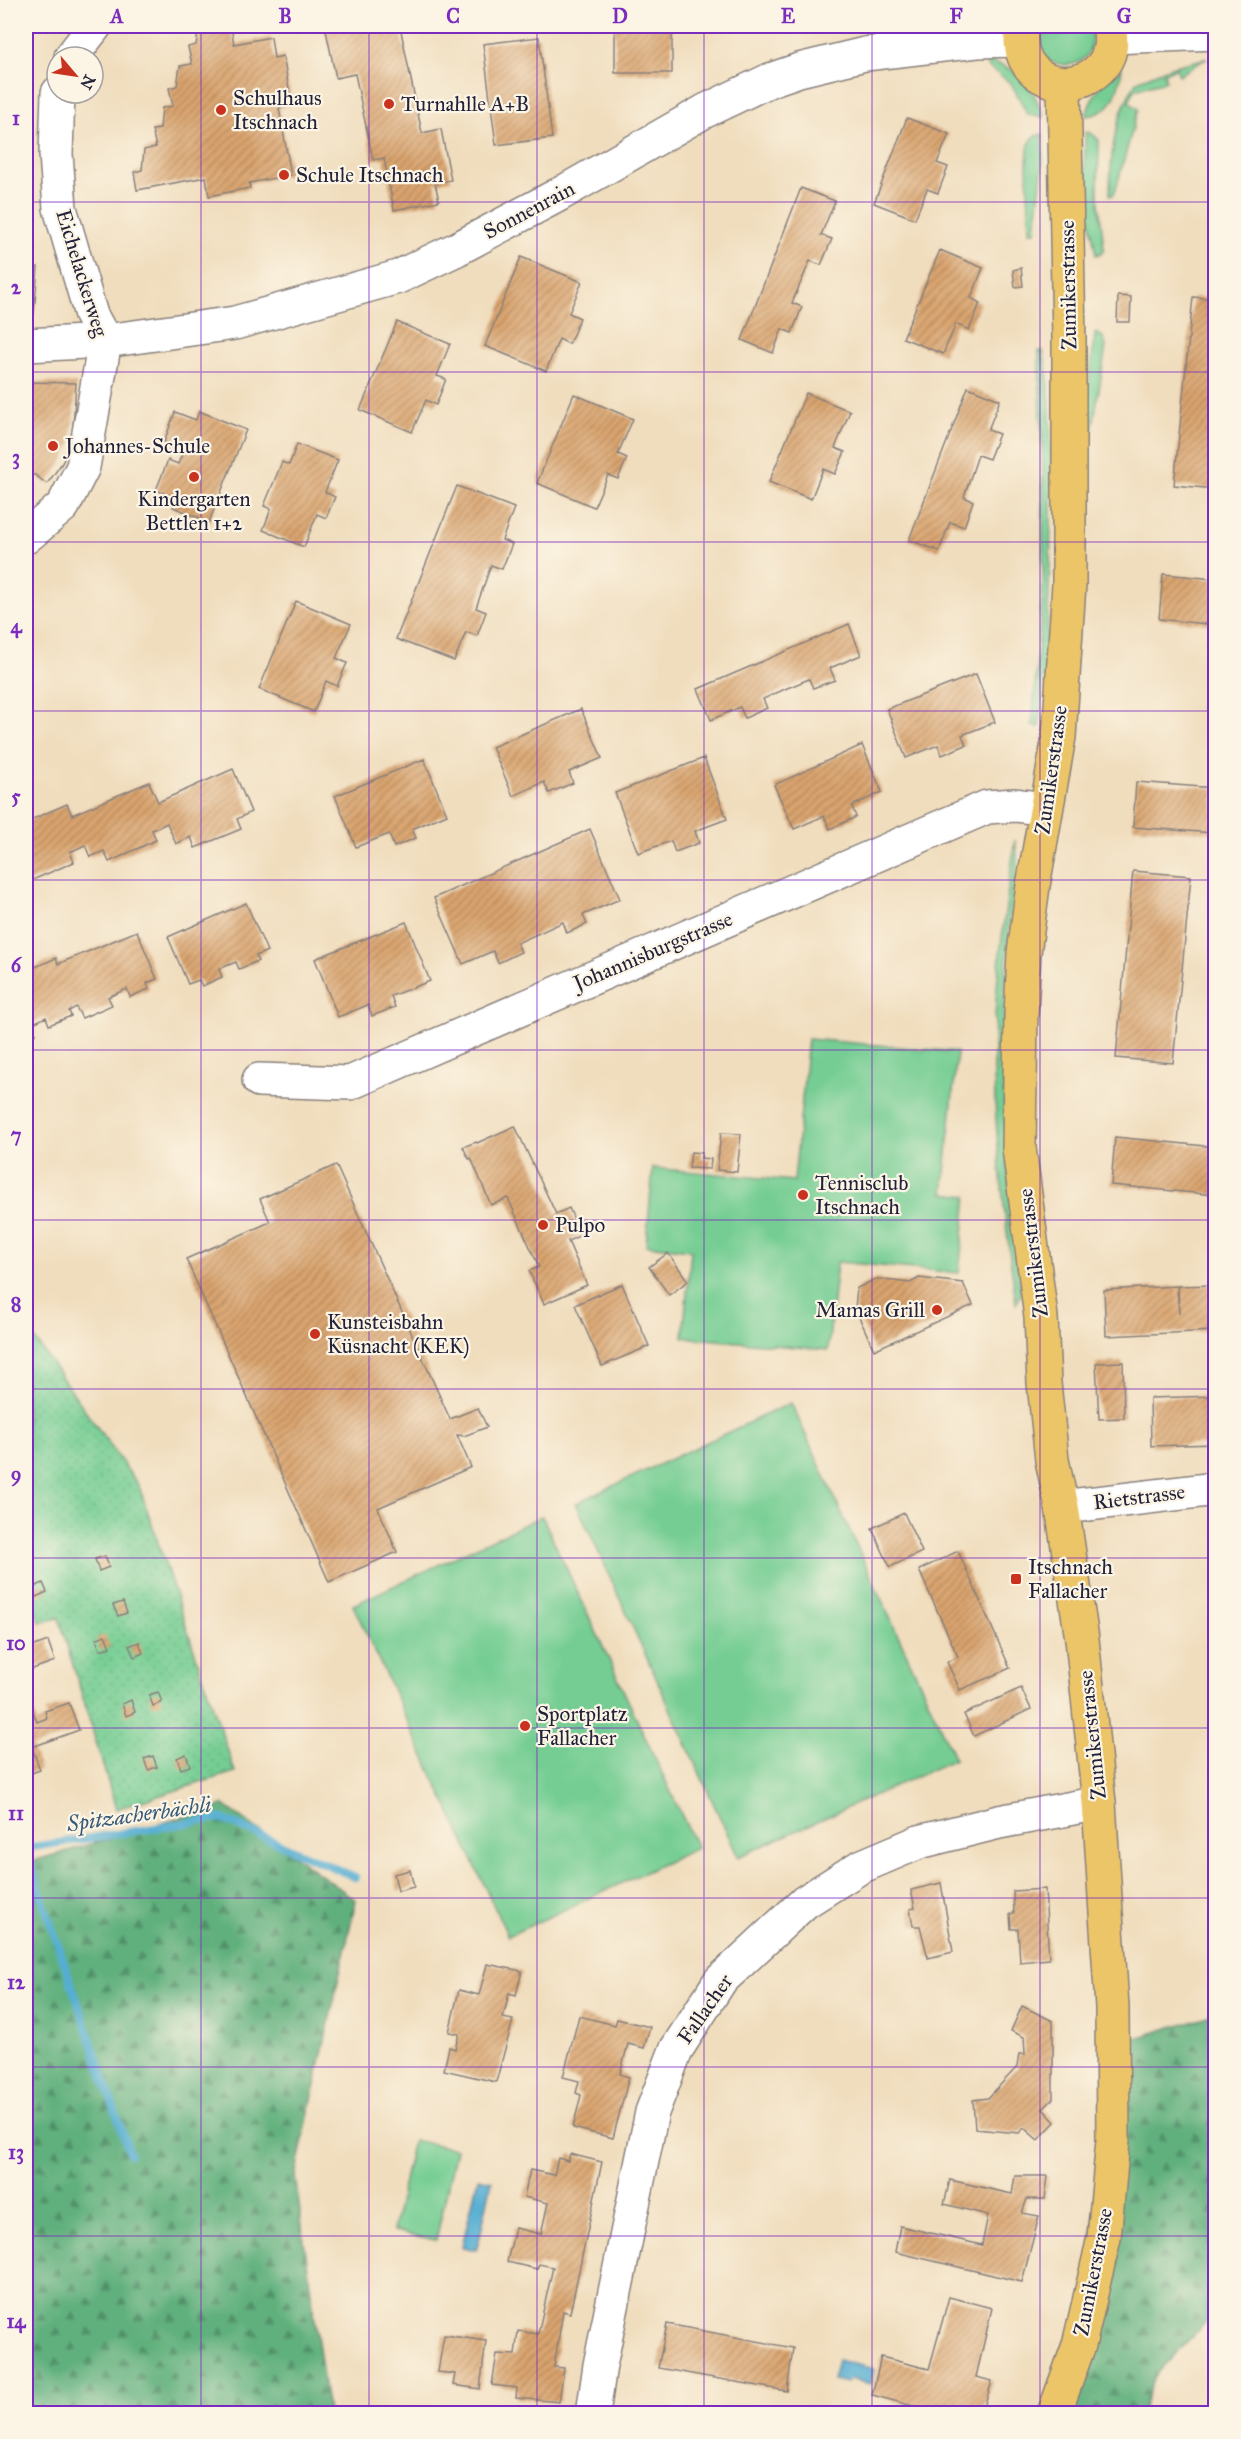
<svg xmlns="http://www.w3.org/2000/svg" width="1241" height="2439" font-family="'IM FELL Great Primer',serif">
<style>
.grass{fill:#75cd93;stroke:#4c7867;stroke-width:1.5}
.forest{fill:url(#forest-firs);stroke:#41695c;stroke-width:1.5}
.garden{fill:url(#garden-dots);stroke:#4c7867;stroke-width:1.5}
.water{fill:#55aed2;stroke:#3c6886;stroke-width:1.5}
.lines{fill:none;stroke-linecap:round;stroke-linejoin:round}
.stream{stroke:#55aed2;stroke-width:8}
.building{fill:url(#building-hatch)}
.minor-casing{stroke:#89807c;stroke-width:36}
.major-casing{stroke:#89807c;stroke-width:36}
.minor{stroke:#fff;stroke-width:33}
.major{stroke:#edc569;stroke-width:33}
.grid{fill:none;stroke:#7b2cbf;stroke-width:1.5;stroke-opacity:0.55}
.poi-dot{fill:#c8321e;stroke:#fcf5e5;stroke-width:2}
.labels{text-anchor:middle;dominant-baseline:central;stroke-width:4.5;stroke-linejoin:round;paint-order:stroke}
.poi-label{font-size:21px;fill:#22223b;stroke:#fcf5e5;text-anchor:start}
.street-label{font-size:21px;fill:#22223b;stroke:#fcf5e5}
.water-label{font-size:22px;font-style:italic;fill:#365a77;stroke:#fcf5e5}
.neatline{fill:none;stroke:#7b2cbf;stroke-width:2}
.grid-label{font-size:20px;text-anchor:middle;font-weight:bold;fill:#7b2cbf}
</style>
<defs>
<pattern id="forest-firs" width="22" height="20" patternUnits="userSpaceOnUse" patternTransform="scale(1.5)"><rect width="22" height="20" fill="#60b07d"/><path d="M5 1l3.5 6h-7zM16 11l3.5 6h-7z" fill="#4f8f68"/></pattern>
<pattern id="garden-dots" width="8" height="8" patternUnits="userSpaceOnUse" patternTransform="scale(1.5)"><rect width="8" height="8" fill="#75cd93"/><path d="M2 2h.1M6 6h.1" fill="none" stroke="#65b080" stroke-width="1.8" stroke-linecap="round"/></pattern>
<pattern id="building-hatch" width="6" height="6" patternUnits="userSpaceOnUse" patternTransform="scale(1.5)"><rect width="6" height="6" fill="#daa46e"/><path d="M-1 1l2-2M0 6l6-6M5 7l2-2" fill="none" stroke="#b0855c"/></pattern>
</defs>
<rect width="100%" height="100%" fill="#fcf5e5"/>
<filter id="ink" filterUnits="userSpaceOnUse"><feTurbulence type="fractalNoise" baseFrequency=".0167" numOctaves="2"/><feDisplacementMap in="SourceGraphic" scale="12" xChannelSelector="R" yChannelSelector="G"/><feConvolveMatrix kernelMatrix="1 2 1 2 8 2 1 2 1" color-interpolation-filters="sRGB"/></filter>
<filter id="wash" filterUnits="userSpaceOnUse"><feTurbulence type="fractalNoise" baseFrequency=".008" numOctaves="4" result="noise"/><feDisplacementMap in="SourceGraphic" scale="24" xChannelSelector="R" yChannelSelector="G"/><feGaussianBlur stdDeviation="1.35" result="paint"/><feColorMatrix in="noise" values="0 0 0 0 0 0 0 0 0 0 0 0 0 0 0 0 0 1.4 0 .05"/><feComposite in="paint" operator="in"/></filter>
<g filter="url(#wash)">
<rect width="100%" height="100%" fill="#f0ddbd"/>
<g class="grass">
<path d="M1040,26H1090C1105,83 1020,72 1040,26Z"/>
<path d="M1207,58L1179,75L1176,68L1164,73L1166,81L1135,89L1129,102L1138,109L1116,189L1113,195L1110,196C1110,156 1114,116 1137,81L1171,67Z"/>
<path d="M986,62C1018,65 1034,89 1044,117L1028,115L1011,83L988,67Z"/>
<path d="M1122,69C1118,93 1113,113 1086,116C1092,95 1102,80 1122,69Z"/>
<polygon points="1085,132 1091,133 1099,140 1098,194 1104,248 1103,252 1096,255 1085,191"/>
<path d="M1043,134V164L1035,231L1030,232C1030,213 1024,162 1029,145C1031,138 1036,135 1043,134Z"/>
<path d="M1095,333L1103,337L1106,346L1089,451L1082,457C1083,415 1091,375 1095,333Z"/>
<path d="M1039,351H1043C1052,390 1050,429 1051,470C1052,556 1048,641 1039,727L1032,726L1043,587V474Z"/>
<path d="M1015,840C1020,865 1014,887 1011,912C1007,943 1006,975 1004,1007C1000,1104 1008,1198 1021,1293L1016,1304C1006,1222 994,1141 994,1058C994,985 1005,912 1015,840Z"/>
<polygon points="808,1039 957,1052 943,1193 967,1196 959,1273 837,1262 828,1350 683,1337 691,1250 646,1245 653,1168 794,1181"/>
<polygon points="791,1403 955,1759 738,1857 576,1503"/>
<polygon points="542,1516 697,1848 508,1936 353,1605"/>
<polygon points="413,2140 456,2149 436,2240 393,2231"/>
</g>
<g class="forest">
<polygon points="224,1805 356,1900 295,2176 328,2413 26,2413 26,1863"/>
<polygon points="1215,2014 1215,2312 1155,2376 1142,2413 1054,2414 1079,2345 1116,2044"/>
</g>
<polygon class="garden" points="26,1327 139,1486 235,1772 116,1809 59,1618 40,1622 26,1591"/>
<g class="water">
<polygon points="478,2178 492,2181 477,2250 462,2247"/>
<polygon points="838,2360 874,2369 871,2384 849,2379 847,2383 833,2380"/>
</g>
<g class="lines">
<g class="stream">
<polyline points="26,1848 220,1818 355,1877"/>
<polyline points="26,1852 130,2154"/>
</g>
</g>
<g id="blocks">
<g class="building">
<polygon points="199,26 231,26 234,44 271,37 274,58 283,56 292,105 279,108 291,175 249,183 250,188 209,196 206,177 137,190 134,172 142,170 144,150 156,147 152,130 160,129 162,108 173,106 169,88 177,86 180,66 192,64 188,47 196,45"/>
<polygon points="325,26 400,26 422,133 441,129 451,180 435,183 439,201 394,210 384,158 373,160 355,74 336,78"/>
<rect x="615" y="26" width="57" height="47"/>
<polygon points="539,37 552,138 496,145 483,44"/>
<polygon points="907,118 949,134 937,163 948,167 938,193 927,189 915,219 874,203"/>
<polygon points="801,188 835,201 821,235 832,239 821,265 810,261 792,303 802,307 792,333 782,329 773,353 742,340"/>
<polygon points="26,219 31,219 28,267 38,267 34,314 26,313"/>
<polygon points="940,250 983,268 971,298 980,303 969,330 956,324 943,354 903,338"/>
<polygon points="521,257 582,282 569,313 580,318 569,344 559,339 546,371 485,346"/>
<polygon points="1021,268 1023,286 1015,287 1013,270"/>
<polygon points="1118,296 1131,297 1130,322 1117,322"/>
<polygon points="1193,297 1215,299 1215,489 1174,485"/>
<polygon points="397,322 450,344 437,376 446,379 436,405 426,400 412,432 360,410"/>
<polygon points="26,382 76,383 72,442 62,463 47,484 35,475 26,475"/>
<polygon points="968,387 1000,400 988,430 999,434 989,459 978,455 964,497 973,501 964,527 950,522 939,551 909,540"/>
<polygon points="806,393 850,411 835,448 845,452 835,474 823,469 811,499 769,482"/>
<polygon points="574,394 633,419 618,454 627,458 618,479 608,475 594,507 537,483"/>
<polygon points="199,411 246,430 209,522 173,507 176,498 156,490 168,460 178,464 184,450 164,442 175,412 196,420"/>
<polygon points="297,444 338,460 325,492 335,497 326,518 317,514 304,547 263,530 271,509 264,506 282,462 289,465"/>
<polygon points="457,486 514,508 502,540 512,544 502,569 491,565 476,608 486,612 477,636 466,632 454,661 396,639"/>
<polygon points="1163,574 1215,579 1215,625 1159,619"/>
<polygon points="296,601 351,624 336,658 347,663 337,686 326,681 314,712 259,689"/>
<polygon points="849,624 861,655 830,668 835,680 813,688 809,679 785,689 763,699 767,708 745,718 740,707 711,720 698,689"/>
<polygon points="976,674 995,722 962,735 966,745 942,755 938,745 906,758 887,709"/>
<polygon points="581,709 602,758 569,772 573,783 549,793 544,782 513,796 492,747"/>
<polygon points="862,745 882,792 852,806 856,817 830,829 824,816 794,829 774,785"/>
<polygon points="704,758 727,819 695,831 699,843 675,852 671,841 638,853 615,793"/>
<polygon points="424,759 447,814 412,829 416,838 394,847 389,834 356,847 335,796"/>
<polygon points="233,769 251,812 237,819 241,829 195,848 191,837 176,844 167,823 152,830 156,840 109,862 104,851 90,857 85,845 70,852 74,862 28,882 26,877 26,822 67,804 72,815 149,782 158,802"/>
<polygon points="1136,782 1215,788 1213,833 1133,827"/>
<polygon points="590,829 620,899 583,915 587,924 567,933 563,922 517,943 521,952 498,963 493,951 463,964 434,898"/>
<polygon points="1133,871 1191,876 1173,1063 1116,1058"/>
<polygon points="246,903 267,951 256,956 258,961 239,969 236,962 219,969 222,977 202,986 199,980 188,984 168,937"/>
<polygon points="406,922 430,981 391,996 395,1007 372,1016 368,1005 338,1017 315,959"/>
<polygon points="137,931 157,979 147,983 149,989 130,997 127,989 108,997 112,1005 82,1018 76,1007 69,1011 71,1016 49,1025 46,1017 31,1024 36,1034 26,1038 26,971 56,958 58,964"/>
<polygon points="515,1126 556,1214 569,1208 581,1235 568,1241 587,1285 544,1304 529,1271 539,1267 508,1198 491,1205 471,1158 469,1159 463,1147 476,1142 477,1143"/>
<polygon points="721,1133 741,1134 737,1172 717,1170"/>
<polygon points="1115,1137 1215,1147 1215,1195 1111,1185"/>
<polygon points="691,1152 702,1153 701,1158 711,1159 710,1169 689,1168"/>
<polygon points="336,1165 450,1419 478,1408 487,1427 464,1436 457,1435 471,1467 378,1508 397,1552 329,1582 186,1259 270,1222 260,1199"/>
<polygon points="668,1253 688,1281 669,1295 649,1267"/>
<polygon points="919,1278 963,1283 973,1305 874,1350 855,1308 857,1288 876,1279 910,1283"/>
<polygon points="622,1284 649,1346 602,1366 575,1305"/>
<polygon points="1215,1285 1215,1331 1106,1336 1104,1290 1177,1286 1179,1314 1178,1286"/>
<polygon points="1123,1362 1124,1418 1099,1419 1096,1363"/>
<polygon points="1215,1396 1215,1444 1151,1446 1150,1398"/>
<polygon points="904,1513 922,1552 890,1567 872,1528"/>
<polygon points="958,1551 1010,1668 960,1690 947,1662 958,1657 919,1570"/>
<polygon points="105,1556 109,1567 99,1571 95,1559"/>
<polygon points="43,1583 47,1592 36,1597 32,1588"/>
<polygon points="123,1602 127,1613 118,1616 113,1605"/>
<polygon points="105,1635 110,1647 100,1650 96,1639"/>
<polygon points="48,1641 55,1661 30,1670 26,1657 26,1649"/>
<polygon points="139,1642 143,1653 134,1657 129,1646"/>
<polygon points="1021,1688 1031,1709 974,1736 964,1714"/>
<polygon points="26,1691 37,1722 47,1718 45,1711 69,1703 79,1730 32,1747 40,1770 26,1775"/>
<polygon points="158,1692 162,1702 153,1706 149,1695"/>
<polygon points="131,1700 135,1712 126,1716 122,1704"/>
<polygon points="186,1754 190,1766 181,1769 177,1758"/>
<polygon points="153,1756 157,1767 148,1770 144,1759"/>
<polygon points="410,1870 414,1887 398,1891 394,1874"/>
<polygon points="941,1883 953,1952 928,1958 920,1926 913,1926 910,1909 915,1908 911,1890"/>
<polygon points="1045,1889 1049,1959 1020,1962 1018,1929 1011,1929 1010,1914 1014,1913 1013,1891"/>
<polygon points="487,1964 522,1971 516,1995 509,1993 503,2018 513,2020 496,2082 444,2070 449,2047 455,2049 459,2034 449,2032 459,1990 479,1995"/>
<polygon points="1022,2006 1053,2021 1053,2099 1043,2109 1055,2122 1038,2140 1024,2128 1019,2133 975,2129 973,2100 988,2098 1017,2067 1019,2054 1025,2054 1024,2037 1011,2031"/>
<polygon points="579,2016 615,2025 617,2019 650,2027 644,2048 628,2044 620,2074 629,2077 613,2138 573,2128 581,2095 576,2093 579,2081 563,2077"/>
<polygon points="570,2154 602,2162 570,2313 563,2311 554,2367 564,2368 559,2402 516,2398 517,2388 492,2385 497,2354 515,2355 518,2331 538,2334 553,2267 539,2264 537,2269 507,2262 515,2228 541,2234 548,2203 524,2197 530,2170 554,2175 558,2158 568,2161"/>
<polygon points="1015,2176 1048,2176 1045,2199 1027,2199 1022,2213 1039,2216 1022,2282 895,2252 900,2226 982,2245 988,2215 944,2204 950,2180 1012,2194"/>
<polygon points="949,2297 992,2308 976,2377 992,2381 982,2414 943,2414 872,2395 881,2357 929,2369"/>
<polygon points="667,2324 793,2348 787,2391 658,2368"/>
<polygon points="444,2335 486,2341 480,2389 453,2385 455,2374 438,2372"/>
</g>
</g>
</g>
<g filter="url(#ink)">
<use href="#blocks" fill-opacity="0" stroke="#89807c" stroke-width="1.5"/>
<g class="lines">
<g class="minor-casing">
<g id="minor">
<polyline points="1111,37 1216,33"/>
<polyline points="71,57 95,26"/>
<polyline points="26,345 105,341 235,323 398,277 457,249 560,194 705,111 770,80 799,70 865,54 977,41 1020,40"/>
<polyline points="26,537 63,506 83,467 105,341 91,315 60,208 56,154 58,93"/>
<polyline points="259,1080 350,1083 987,807 1015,805 1046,809"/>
<polyline points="1062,1507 1216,1489"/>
<polyline points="593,2414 600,2365 652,2112 676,2050 720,1981 805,1902 860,1867 919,1842 999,1822 1099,1803"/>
</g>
</g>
<g class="major-casing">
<g id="major">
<path d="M1022,26C1009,105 1126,98 1109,26"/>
<polyline points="1054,2414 1079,2345 1104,2238 1113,2140 1112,2007 1099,1803 1082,1639 1062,1507 1052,1460 1044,1383 1041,1317 1019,1148 1021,1015 1024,953 1033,886 1059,737 1069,584 1069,340 1064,84"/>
</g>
</g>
<use href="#minor" class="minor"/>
<use href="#major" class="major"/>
</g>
</g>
<path class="grid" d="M201,26V2414M369,26V2414M537,26V2414M704,26V2414M872,26V2414M1040,26V2414M26,202H1216M26,372H1216M26,542H1216M26,711H1216M26,880H1216M26,1050H1216M26,1220H1216M26,1389H1216M26,1558H1216M26,1728H1216M26,1898H1216M26,2067H1216M26,2236H1216"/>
<g class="poi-dot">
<circle cx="389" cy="104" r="6"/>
<circle cx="221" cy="110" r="6"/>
<circle cx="284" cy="175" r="6"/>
<circle cx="53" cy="446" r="6"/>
<circle cx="194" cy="477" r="6"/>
<circle cx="803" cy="1195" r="6"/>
<circle cx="543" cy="1225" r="6"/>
<circle cx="937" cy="1310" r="6"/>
<circle cx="315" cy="1334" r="6"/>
<rect x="1010" y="1573" width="12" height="12" rx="3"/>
<circle cx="525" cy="1726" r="6"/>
</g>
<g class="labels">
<g class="poi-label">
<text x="233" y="98">Schulhaus<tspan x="233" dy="24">Itschnach</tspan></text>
<text x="401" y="104">Turnahlle A+B</text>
<text x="296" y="175">Schule Itschnach</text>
<text x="65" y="446">Johannes-Schule</text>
<text x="194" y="499" text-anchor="middle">Kindergarten<tspan x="194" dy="24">Bettlen 1+2</tspan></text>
<text x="815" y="1183">Tennisclub<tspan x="815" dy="24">Itschnach</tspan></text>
<text x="555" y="1225">Pulpo</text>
<text x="925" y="1310" text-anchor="end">Mamas Grill</text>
<text x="327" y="1322">Kunsteisbahn<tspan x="327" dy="24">Küsnacht (KEK)</tspan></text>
<text x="1028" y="1567">Itschnach<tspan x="1028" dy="24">Fallacher</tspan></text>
<text x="537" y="1714">Sportplatz<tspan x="537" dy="24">Fallacher</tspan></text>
</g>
<g class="street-label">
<text transform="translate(529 210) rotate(-28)">Sonnenrain</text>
<text transform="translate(82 273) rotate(73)">Eichelackerweg</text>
<text transform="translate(1068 285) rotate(-91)">Zumikerstrasse</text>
<text transform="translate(1051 770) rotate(-82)">Zumikerstrasse</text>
<text transform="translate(653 951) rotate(-23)">Johannisburgstrasse</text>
<text transform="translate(1033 1253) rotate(-97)">Zumikerstrasse</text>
<text transform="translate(1139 1497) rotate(-7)">Rietstrasse</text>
<text transform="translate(1092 1735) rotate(-96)">Zumikerstrasse</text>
<text transform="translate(705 2009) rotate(-55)">Fallacher</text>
<text transform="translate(1093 2272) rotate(-79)">Zumikerstrasse</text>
</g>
<g class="water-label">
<text transform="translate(139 1814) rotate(-8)">Spitzacherbächli</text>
</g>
</g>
<rect width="1241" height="2439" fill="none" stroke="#fcf5e5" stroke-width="66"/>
<g transform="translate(75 75) rotate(119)"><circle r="28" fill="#fcf5e5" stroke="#a5a1a1" stroke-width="1.5"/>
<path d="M0-4.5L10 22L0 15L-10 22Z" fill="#c8321e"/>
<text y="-9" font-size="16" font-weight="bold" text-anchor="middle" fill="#22223b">N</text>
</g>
<rect x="33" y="33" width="1175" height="2373" class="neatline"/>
<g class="grid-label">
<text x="117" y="23">A</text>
<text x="285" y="23">B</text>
<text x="453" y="23">C</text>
<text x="620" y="23">D</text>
<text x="788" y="23">E</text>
<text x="956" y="23">F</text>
<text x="1124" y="23">G</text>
<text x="16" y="125">1</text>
<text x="16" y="294">2</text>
<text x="16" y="464">3</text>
<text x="16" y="633">4</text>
<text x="16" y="803">5</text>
<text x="16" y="972">6</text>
<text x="16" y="1142">7</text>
<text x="16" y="1311">8</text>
<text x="16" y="1481">9</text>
<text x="16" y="1650">10</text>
<text x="16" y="1820">11</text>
<text x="16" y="1989">12</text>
<text x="16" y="2159">13</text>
<text x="16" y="2328">14</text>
</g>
</svg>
